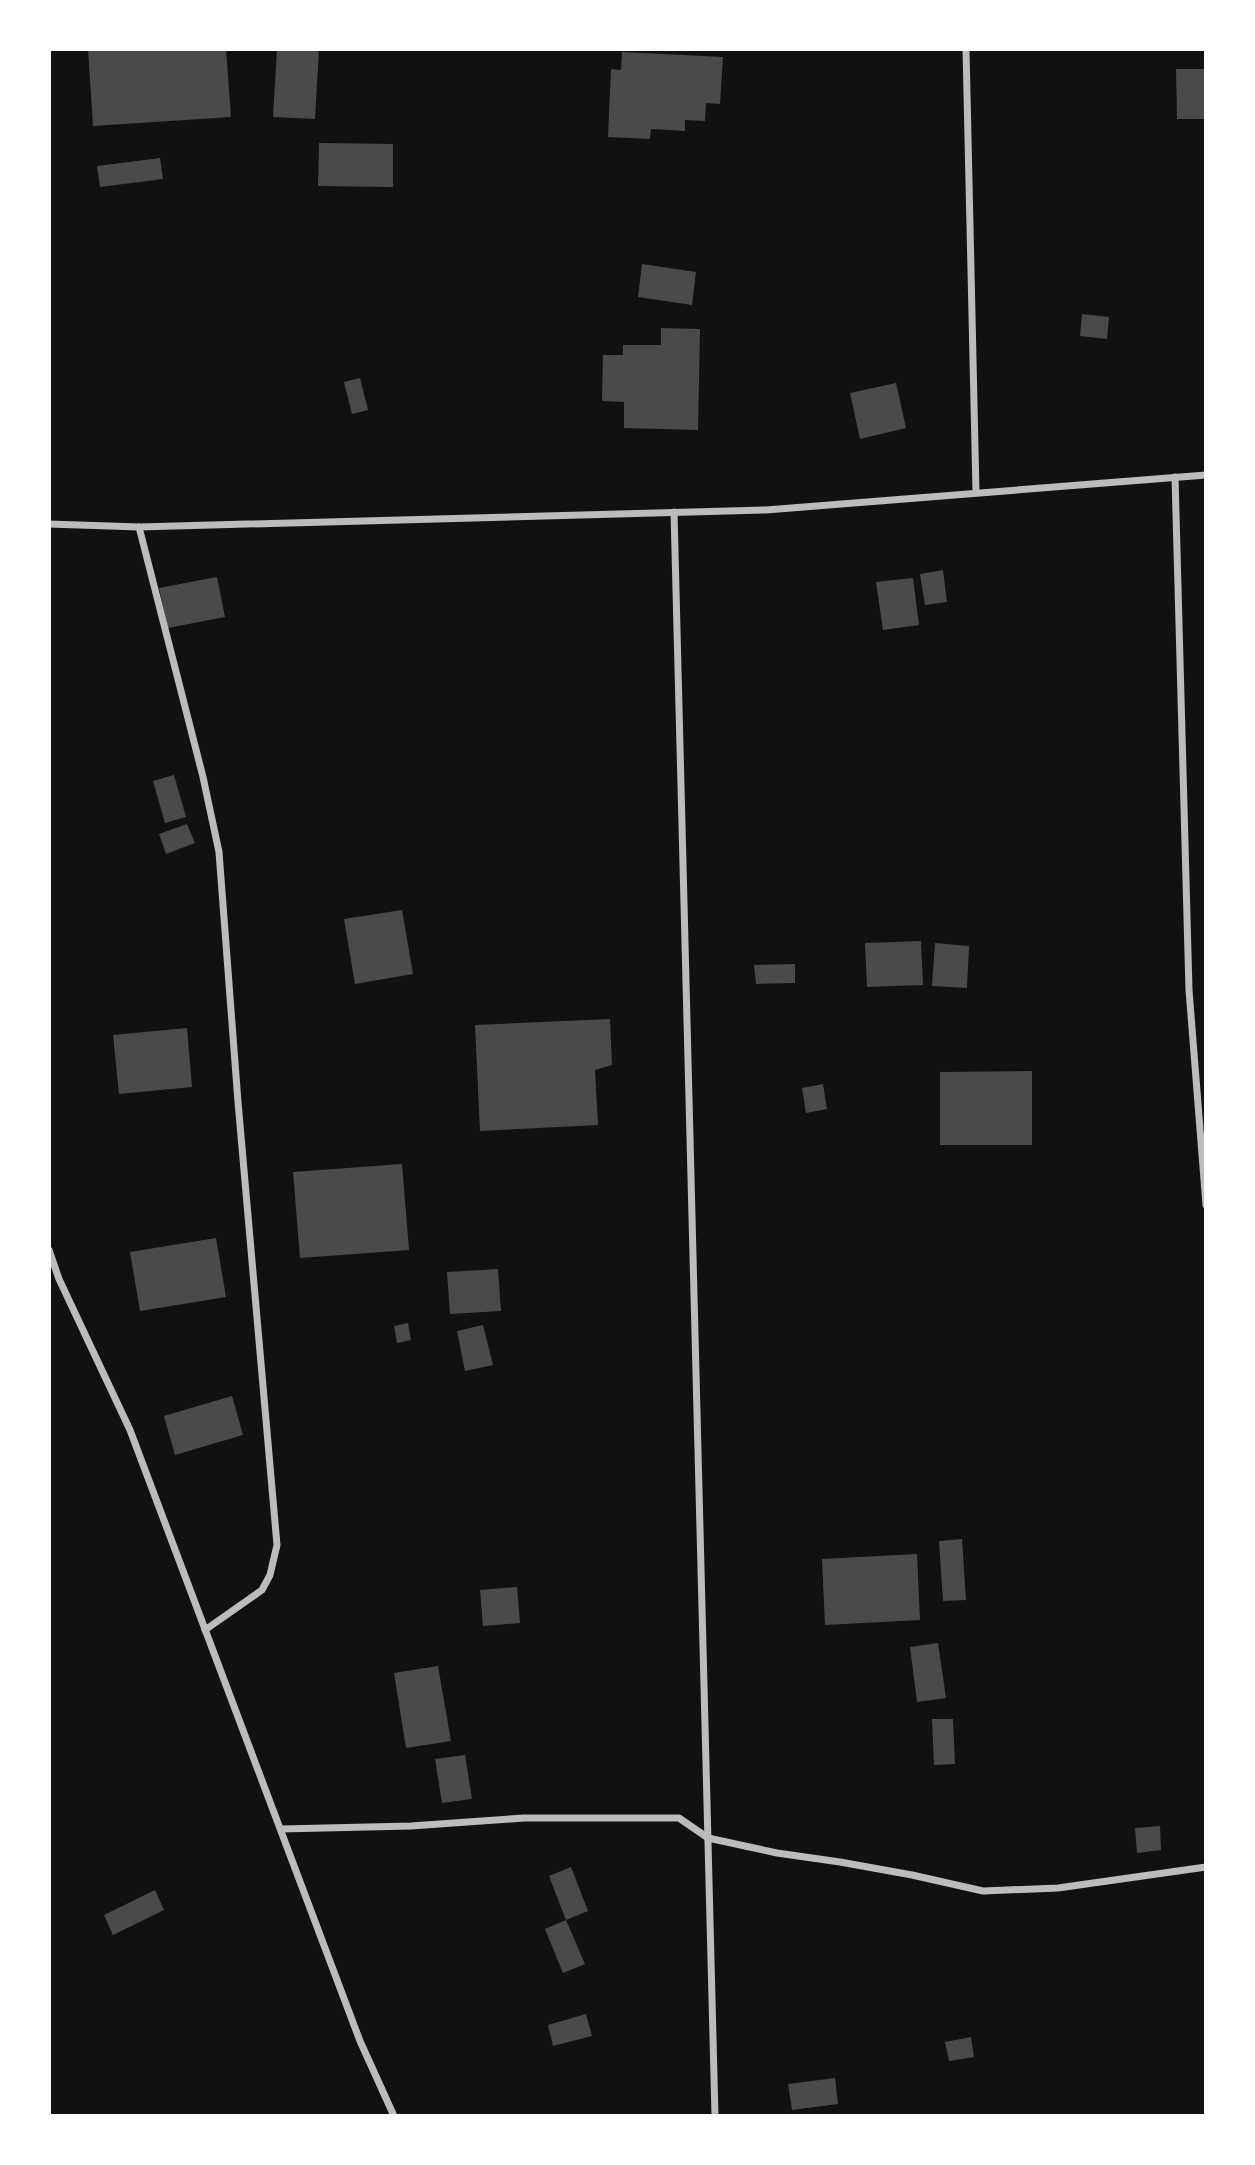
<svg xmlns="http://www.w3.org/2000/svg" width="1255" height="2165" font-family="Overpass,sans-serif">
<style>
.building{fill:#4a4a4a}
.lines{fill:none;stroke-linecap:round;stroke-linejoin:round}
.minor{stroke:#bcbcbc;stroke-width:7}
</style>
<rect width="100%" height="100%" fill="#111"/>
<g class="building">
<polygon points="88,49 226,49 231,117 93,126"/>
<polygon points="277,49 319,49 315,119 273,117"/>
<polygon points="622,52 723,57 720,104 706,103 705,121 685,120 685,131 651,129 650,139 608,137 611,69 621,70"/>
<polygon points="1176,69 1206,69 1206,119 1177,119"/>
<polygon points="319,143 393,144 393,187 318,186"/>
<polygon points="160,158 163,179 100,187 97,166"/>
<polygon points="642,264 696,272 692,305 638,297"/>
<polygon points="1082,314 1109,317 1107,339 1080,336"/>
<polygon points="661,328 700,329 698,430 624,428 624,402 602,401 603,355 623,355 623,345 661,345"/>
<polygon points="360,378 368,410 352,414 344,382"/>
<polygon points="896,383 906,428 860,439 850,393"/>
<polygon points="943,570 947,602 925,605 920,574"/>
<polygon points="217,577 225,617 168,628 159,588"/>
<polygon points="913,578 919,625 883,630 876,582"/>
<polygon points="174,775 186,817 165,823 153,781"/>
<polygon points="187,824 195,843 166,854 159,834"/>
<polygon points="402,910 413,974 355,984 344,919"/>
<polygon points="921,941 923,985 867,987 865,943"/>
<polygon points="935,943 969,946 967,988 932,986"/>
<polygon points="795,964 795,983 756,984 754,965"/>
<polygon points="610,1019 612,1065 595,1070 598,1125 480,1131 475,1025"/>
<polygon points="187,1028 192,1087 119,1094 113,1035"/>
<polygon points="1032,1071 1032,1145 940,1145 940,1072"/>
<polygon points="823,1084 827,1109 806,1113 802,1088"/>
<polygon points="402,1164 409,1250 300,1258 293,1172"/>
<polygon points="216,1238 226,1297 140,1311 130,1252"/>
<polygon points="498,1269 501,1311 450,1314 447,1272"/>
<polygon points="408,1323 411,1340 397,1343 394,1326"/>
<polygon points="483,1325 493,1365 465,1371 457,1331"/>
<polygon points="232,1396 243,1435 175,1455 164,1416"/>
<polygon points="962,1539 966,1600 943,1601 939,1541"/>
<polygon points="917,1554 920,1620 825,1625 822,1559"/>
<polygon points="517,1587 520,1623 483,1626 480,1590"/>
<polygon points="938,1643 946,1698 917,1702 910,1647"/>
<polygon points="438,1666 451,1741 406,1748 394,1673"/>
<polygon points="932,1719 953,1719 955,1764 934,1765"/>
<polygon points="465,1755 472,1799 442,1803 435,1759"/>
<polygon points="1160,1826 1161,1850 1137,1853 1135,1828"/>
<polygon points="571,1867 588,1911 566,1920 585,1964 563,1973 545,1929 566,1920 549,1876"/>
<polygon points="155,1890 164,1910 113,1935 104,1915"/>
<polygon points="586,2014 592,2036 553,2046 548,2025"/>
<polygon points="971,2037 974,2057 949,2061 945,2042"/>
<polygon points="835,2078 838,2104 792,2110 788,2084"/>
</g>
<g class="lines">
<g class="minor">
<polyline points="966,49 976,492"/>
<polyline points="1175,477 1189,990 1206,1205"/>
<polyline points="674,512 715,2116"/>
<polyline points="49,524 139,527 766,510 1206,475"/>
<polyline points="139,527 203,777 219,852 238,1102 277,1545 270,1575 262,1590 205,1630"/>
<polyline points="49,1250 59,1279 130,1430 360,2041 394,2116"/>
<polyline points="281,1829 411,1826 524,1818 679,1818 708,1838 777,1853 840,1862 912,1875 983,1891 1058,1888 1206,1867"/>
</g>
</g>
<rect width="1255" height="2165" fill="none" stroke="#ffffff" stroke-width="102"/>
</svg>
